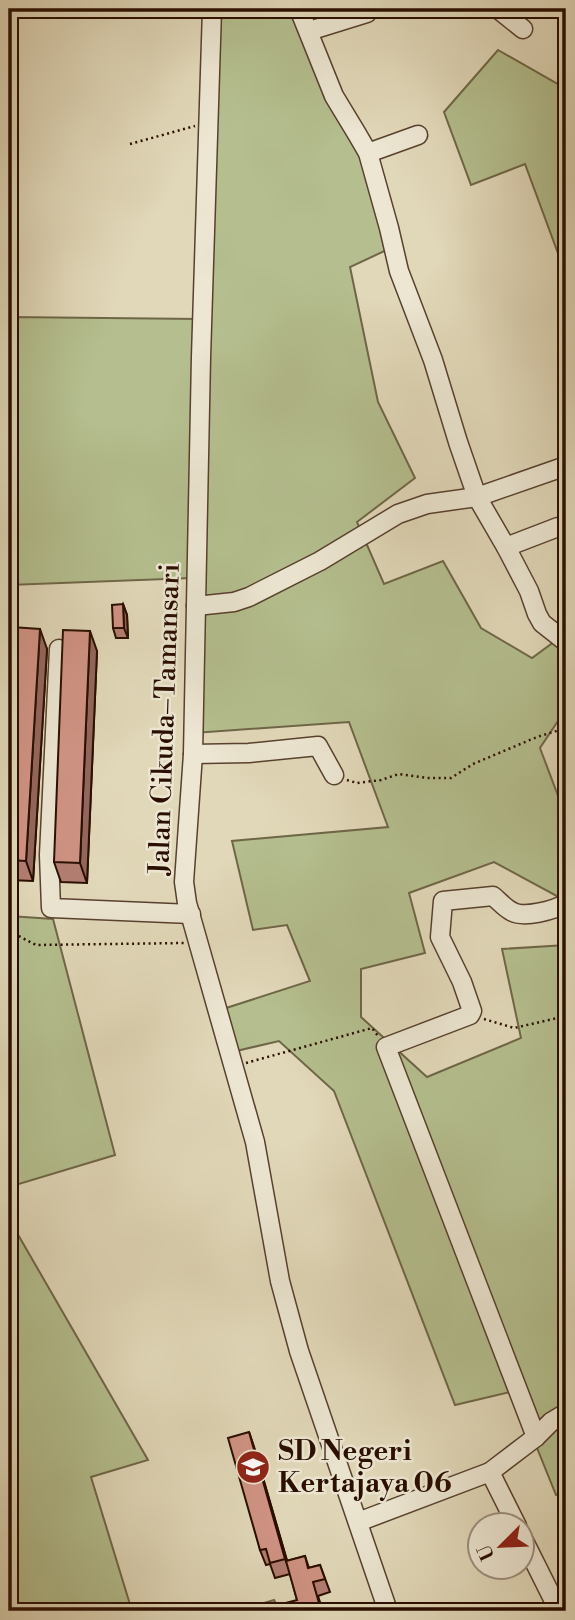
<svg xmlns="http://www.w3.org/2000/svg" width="575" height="1620" font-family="'Libre Bodoni',serif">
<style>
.green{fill:#b4be8e;stroke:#6f6647;stroke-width:2}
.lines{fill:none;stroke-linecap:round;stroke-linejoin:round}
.minor-casing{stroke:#58402e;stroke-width:21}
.path{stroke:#2a0e00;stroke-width:2.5;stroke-dasharray:2 3.5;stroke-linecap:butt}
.minor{stroke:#ece6d2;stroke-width:18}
.wall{fill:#b37e72;stroke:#2a0e00;stroke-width:2}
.shaded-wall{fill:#92675c;stroke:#2a0e00;stroke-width:2}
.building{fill:#d09384;stroke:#2a0e00;stroke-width:2}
.labels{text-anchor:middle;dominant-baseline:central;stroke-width:5;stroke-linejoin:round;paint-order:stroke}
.street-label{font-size:28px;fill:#2a0e00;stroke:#ece6d2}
.poi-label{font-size:28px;font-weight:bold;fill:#2a0e00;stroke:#ece6d2;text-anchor:start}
</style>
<rect width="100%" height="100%" fill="#e1d8b9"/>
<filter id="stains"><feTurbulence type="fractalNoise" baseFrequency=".00286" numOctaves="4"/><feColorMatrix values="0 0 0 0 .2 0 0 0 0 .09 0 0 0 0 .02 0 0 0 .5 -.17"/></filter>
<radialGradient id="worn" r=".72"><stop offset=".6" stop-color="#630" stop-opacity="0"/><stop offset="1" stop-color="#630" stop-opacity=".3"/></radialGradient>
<g class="green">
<polygon points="212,9 292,9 377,182 391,248 350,267 378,402 415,478 357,522 384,584 443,561 481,628 532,658 566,633 566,709 540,748 566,817 566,901 494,862 409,893 425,953 361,969 361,1017 427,1077 521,1038 502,949 566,945 566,1491 556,1495 514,1391 455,1405 334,1091 279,1041 232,1052 220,1010 310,981 287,925 253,930 232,841 388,827 349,722 194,733 192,578 9,585 9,317 200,319"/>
<polygon points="498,50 558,84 566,67 566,275 525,164 471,185 444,112"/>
<polygon points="9,916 53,919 115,1155 9,1187"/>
<polygon points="9,1219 148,1460 91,1477 132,1611 9,1611"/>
<polygon points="274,1600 280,1611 237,1611"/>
</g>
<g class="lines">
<g class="minor-casing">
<g id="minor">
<polyline points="212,9 201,357 193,754 184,882 187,903 255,1142 280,1281 299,1351 388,1611"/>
<polyline points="299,9 334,96 357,134 368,153 389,228 399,271 433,360 458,442 477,497 506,547 529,591 537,614 542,623 566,642"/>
<polyline points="498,9 523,29"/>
<polyline points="309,31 367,13"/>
<polyline points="368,153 418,135"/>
<polyline points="506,547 558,527 566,532"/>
<polyline points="196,606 234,602 249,597 320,561 398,514 427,504 477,497 566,466"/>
<polyline points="59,649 49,855 51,908 191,914"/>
<polyline points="193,754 249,753 318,746 334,775"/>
<path d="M536,1437L386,1047L470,1015L472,1011L462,982L440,937L443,901L493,896C499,901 505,908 511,911C523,919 555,910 566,903"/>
<polyline points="490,1472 517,1526"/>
<polyline points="358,1522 490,1472 536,1437 551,1422 566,1413"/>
<polyline points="522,1537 559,1611"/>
</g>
</g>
<g class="path">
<polyline points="130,144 195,126"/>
<polyline points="347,780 357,783 381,780 399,774 427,778 451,778 473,764 537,737 566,728"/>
<polyline points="9,931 36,945 184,943"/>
<polyline points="484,1019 514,1028 566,1016"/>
<polyline points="246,1063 372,1028 378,1036"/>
</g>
<use href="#minor" class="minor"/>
</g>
<g class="wall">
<polygon points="123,604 127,615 128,638 116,638 113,628"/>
<polygon points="47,649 33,881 9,880 9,671"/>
<polygon points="97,651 87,883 61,882 54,862"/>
<polygon points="249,1432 254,1447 287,1561 305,1556 309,1568 320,1565 330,1592 318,1596 323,1611 284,1611 297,1600 290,1574 275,1578 270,1564 266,1565 260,1550"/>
</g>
<g class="shaded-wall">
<polygon points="123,604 127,615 128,638 124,628"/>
<polygon points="40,629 47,649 33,881 26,861"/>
<polygon points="90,631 97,651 87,883 80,863"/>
<polygon points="249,1432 254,1447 291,1574 285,1559"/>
</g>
<g class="building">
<polygon points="123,604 124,628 113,628 112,605"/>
<polygon points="11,627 40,629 26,861 9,860 9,671"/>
<polygon points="63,630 90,631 80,863 54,862"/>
<polygon points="249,1432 285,1559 270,1563 266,1549 260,1550 228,1438"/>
<polygon points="305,1556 308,1568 320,1565 325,1579 313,1582 321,1610 322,1610 323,1611 305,1611 304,1610 300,1611 284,1611 282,1604 297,1600 286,1561"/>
</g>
<defs>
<g id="school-disc" transform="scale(1.75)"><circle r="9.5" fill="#8f2418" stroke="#ece6d2"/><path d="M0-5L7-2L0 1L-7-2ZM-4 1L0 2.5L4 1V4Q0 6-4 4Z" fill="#fff"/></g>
</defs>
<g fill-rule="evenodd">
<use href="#school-disc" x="253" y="1467"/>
</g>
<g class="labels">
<g class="street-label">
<text transform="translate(165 719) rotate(-88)">Jalan Cikuda–Tamansari</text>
</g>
<g class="poi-label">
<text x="278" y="1451">SD Negeri<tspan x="278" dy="32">Kertajaya 06</tspan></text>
</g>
</g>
<rect width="575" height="1620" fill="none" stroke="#e1d8b9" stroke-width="35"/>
<rect x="10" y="10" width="554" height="1599" fill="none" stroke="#2a0e00" stroke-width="3.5"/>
<rect x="18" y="18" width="540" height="1585" fill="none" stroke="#2a0e00" stroke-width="2"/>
<g transform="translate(501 1546) rotate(246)"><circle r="33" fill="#ece6d2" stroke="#9e907e" stroke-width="2"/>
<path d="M0-5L12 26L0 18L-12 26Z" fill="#8f2418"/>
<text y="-10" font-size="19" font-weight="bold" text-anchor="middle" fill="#2a0e00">U</text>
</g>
<rect width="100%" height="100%" filter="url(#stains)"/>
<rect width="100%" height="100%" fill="url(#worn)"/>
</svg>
